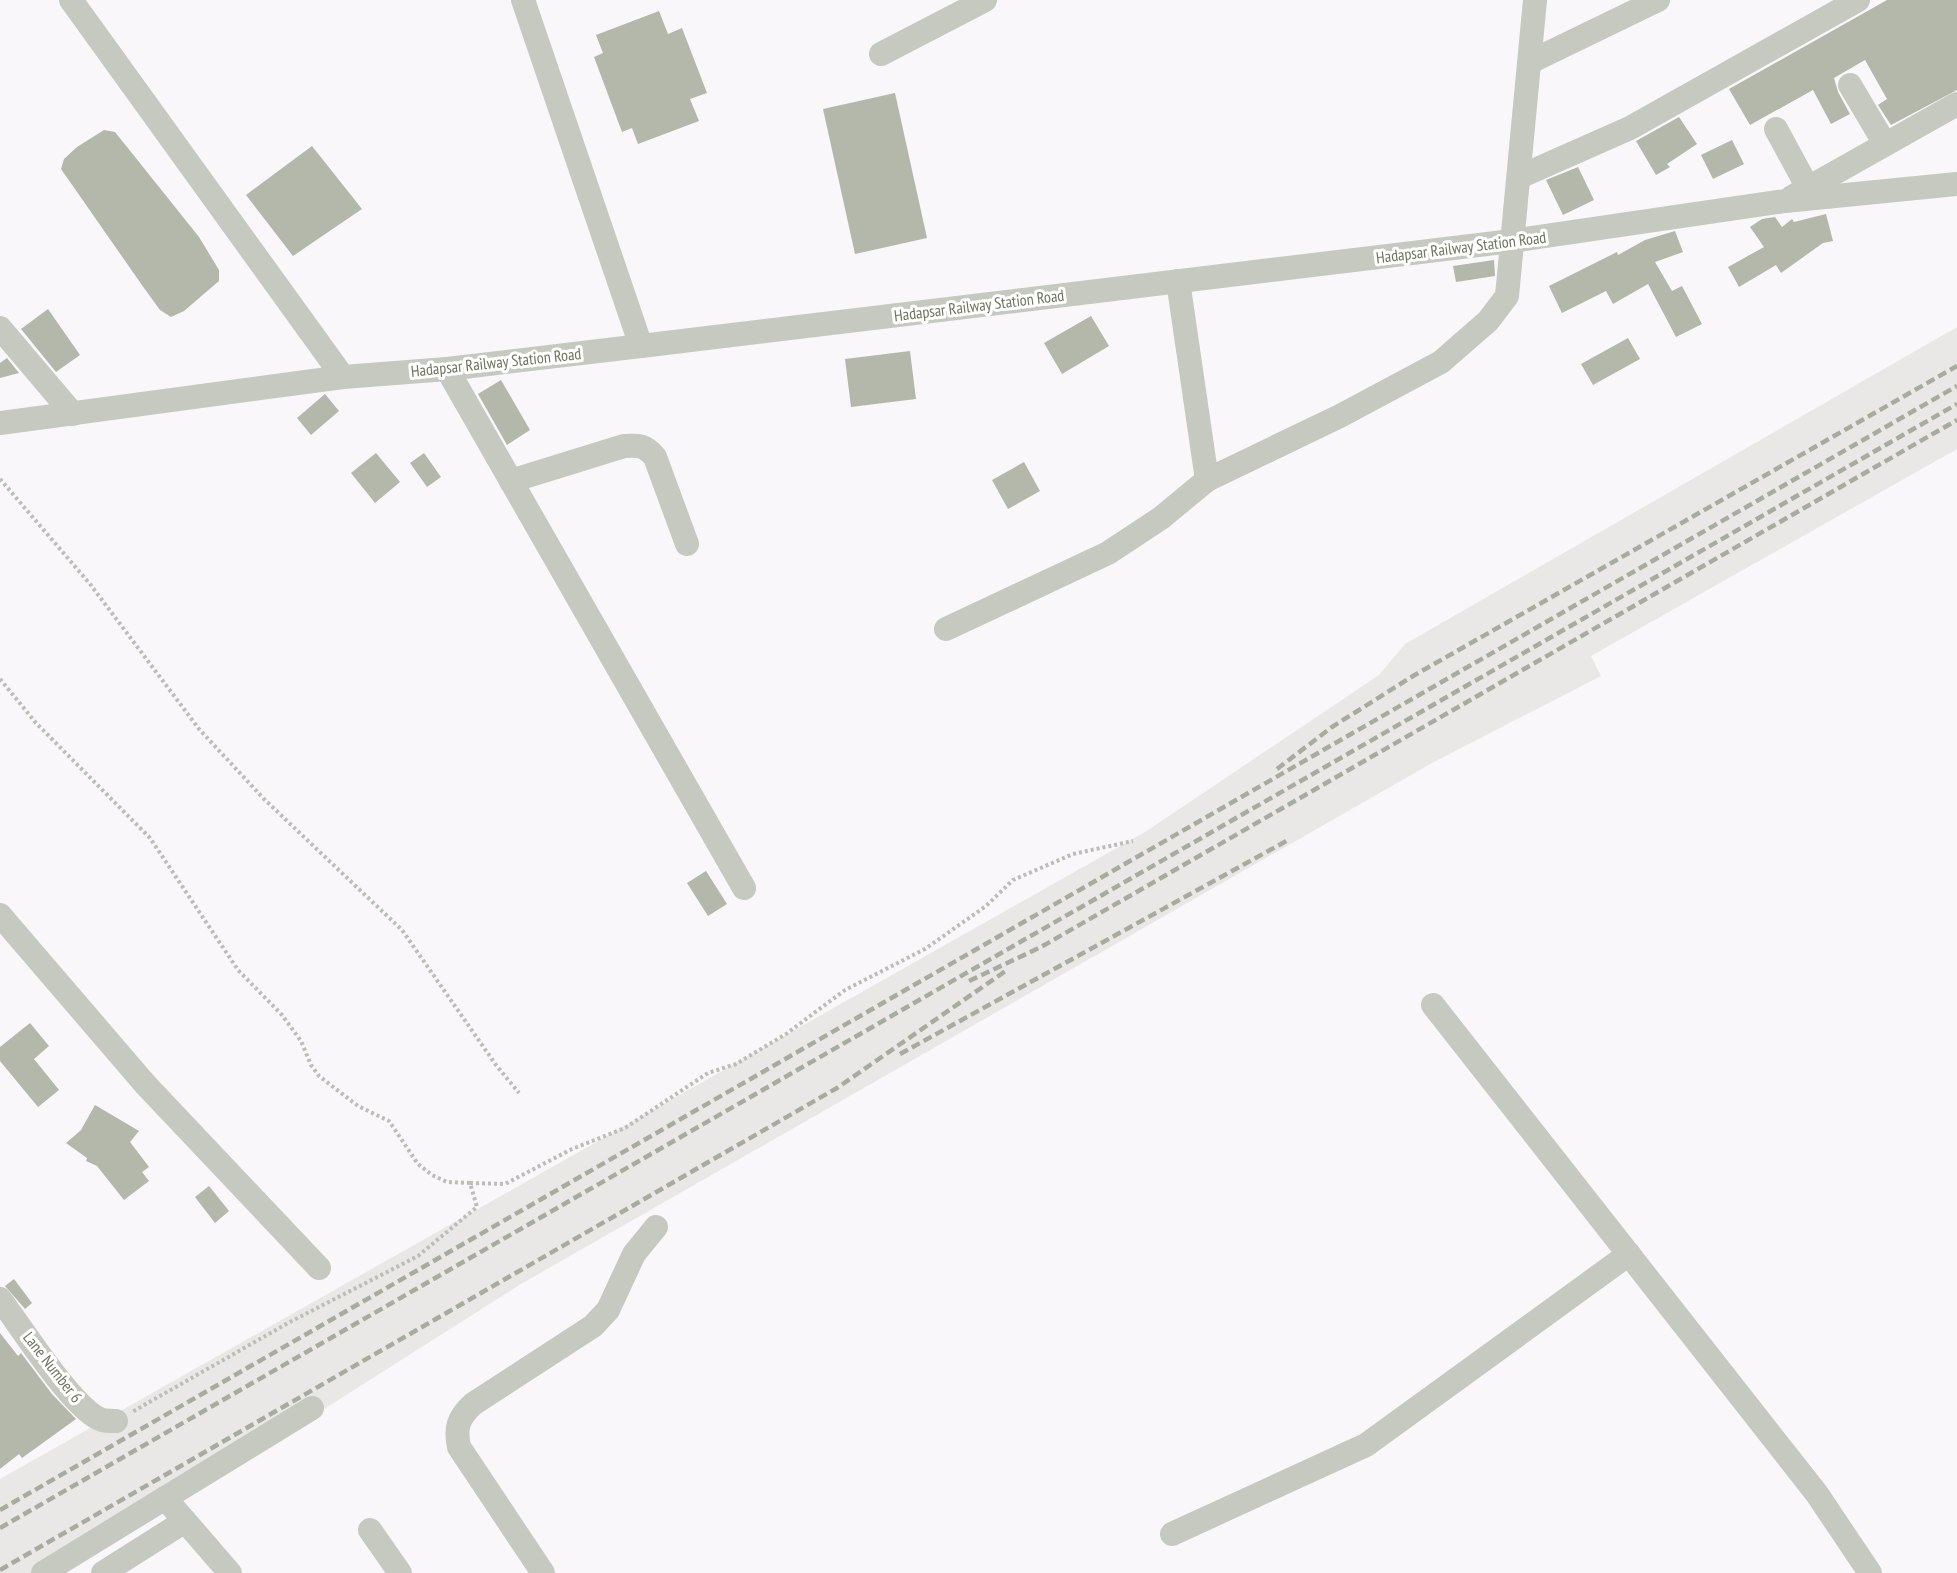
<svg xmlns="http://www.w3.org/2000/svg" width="1957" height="1573" font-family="'PT Sans Narrow',sans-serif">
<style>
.built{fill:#e9e8e7}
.building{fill:#b3b8aa}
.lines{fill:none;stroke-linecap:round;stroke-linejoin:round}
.path{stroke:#bbbeb7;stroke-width:4;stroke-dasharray:3 3;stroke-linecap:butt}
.minor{stroke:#c5c9c0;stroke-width:24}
.rail{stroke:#a7ac9e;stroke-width:4.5;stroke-dasharray:9 4.5;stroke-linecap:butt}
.labels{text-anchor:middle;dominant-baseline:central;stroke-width:6;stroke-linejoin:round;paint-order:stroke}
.street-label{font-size:16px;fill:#6c755d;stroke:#fff}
</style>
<rect width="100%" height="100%" fill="#f9f7f9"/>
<polygon class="built" points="1957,327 1957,449 1591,656 1601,676 1432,763 521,1284 66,1573 0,1573 0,1479 1145,832 1379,675 1405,644"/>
<g class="building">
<polygon points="1887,0 1957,0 1957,90 1891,125 1878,105 1887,99 1865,60 1834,78 1838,92 1850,114 1831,124 1813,90 1750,125 1729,89"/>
<polygon points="659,11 668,34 682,28 707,93 690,99 699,121 638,144 632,128 622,132 594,57 603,53 596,35"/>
<polygon points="895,93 927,238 855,254 823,109"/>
<polygon points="1679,117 1697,144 1667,164 1670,167 1656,175 1636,141"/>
<polygon points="104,130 115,132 199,237 219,270 219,281 184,311 171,317 160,310 144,288 61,169 64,159 77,147"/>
<polygon points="1732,140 1744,164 1713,179 1701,155"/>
<polygon points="312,146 362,209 293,256 246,195"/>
<polygon points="1578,167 1594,200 1563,215 1546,180"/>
<polygon points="1826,214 1833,241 1823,243 1781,273 1776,265 1739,287 1728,267 1764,247 1750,227 1762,219 1775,217 1782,227 1792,219 1794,222"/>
<polygon points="1675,231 1683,252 1655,262 1672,291 1682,286 1702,324 1676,337 1648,284 1613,304 1606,291 1562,313 1549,286 1617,252 1618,255 1645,240"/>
<polygon points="1494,260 1495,276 1456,282 1453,266"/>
<polygon points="48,309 80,355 56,372 21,329"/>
<polygon points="1091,316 1109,346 1062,374 1044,343"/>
<polygon points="1628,338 1640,359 1593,385 1581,364"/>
<polygon points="910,351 916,399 851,407 845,359"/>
<polygon points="7,358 19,373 0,378 0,363"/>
<polygon points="501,380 530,430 507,445 478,394"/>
<polygon points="325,394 339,411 311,435 297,418"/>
<polygon points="376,453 400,482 375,503 351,473"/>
<polygon points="424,453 441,477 427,487 410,463"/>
<polygon points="1024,462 1040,491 1008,509 992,480"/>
<polygon points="706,871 727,904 708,916 687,883"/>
<polygon points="30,1023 49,1046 34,1059 59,1090 38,1107 0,1061 0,1047"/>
<polygon points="95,1105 139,1131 130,1142 149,1167 142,1172 149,1181 124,1200 97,1166 86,1161 87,1158 66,1143 81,1130"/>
<polygon points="209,1186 229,1211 215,1223 195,1197"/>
<polygon points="14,1279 32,1303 25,1309 5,1286"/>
<polygon points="0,1333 18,1356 21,1353 52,1394 76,1419 22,1458 19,1454 0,1469"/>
</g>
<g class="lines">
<g class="path">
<polyline points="0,479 90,584 199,729 264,799 402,930 496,1065 519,1093"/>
<polyline points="0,679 36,723 150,838 238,970 282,1015 301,1041 311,1065 319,1076 358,1106 389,1121 418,1164 432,1175 447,1182 470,1183 477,1207 418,1256 288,1323 132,1412"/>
<polyline points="470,1183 505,1184 572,1149 625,1128 708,1073 736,1064 786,1034 845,990 925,949 986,906 1013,880 1073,854 1133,841"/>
</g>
<g class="minor">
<polyline points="71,0 343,377"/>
<polyline points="523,0 641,346"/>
<polyline points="881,54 985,0"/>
<polyline points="1530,62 1658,0"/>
<polyline points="1850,85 1885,144"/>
<polyline points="1776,129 1808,188"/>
<polyline points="1519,177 1630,128 1858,0"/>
<polyline points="1792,197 1957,104"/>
<polyline points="1178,281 1207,480"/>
<polyline points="0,328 73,414"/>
<polyline points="447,369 744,888"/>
<polyline points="0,423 343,377 447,369 641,346 1512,241 1785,201 1957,184"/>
<path d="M511,481L624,446C638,445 645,445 655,457L687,544"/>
<polyline points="946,629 1108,553 1161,518 1207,480 1340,416 1441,362 1488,321 1507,296 1535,0"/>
<polyline points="0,915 145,1084 319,1268"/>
<polyline points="1433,1005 1817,1494 1870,1573"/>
<path d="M0,1299C20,1325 73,1410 102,1420C106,1421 111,1421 116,1421"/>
<polyline points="165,1498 230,1573"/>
<polyline points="370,1530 400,1573"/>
<polyline points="1172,1534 1366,1445 1629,1254"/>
<polyline points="43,1573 312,1408"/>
<polyline points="103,1573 185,1521"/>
<path d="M543,1573L459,1447C455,1428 458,1418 473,1404L593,1326L608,1310L634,1254L656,1227"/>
</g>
<g class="rail">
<polyline points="1277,769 1332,727 1413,676 1957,366"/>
<polyline points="969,981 1041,947 1957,420"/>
<polyline points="900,1054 1290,839"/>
<polyline points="0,1510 1957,386"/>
<polyline points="0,1528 1957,404"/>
<polyline points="0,1570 837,1088 1007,970"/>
</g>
</g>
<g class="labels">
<g class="street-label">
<text transform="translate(1461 247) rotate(-7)">Hadapsar Railway Station Road</text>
<text transform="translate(979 305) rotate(-7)">Hadapsar Railway Station Road</text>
<text transform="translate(496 362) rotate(-6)">Hadapsar Railway Station Road</text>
<text transform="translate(53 1367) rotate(52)">Lane Number 6</text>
</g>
</g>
</svg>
